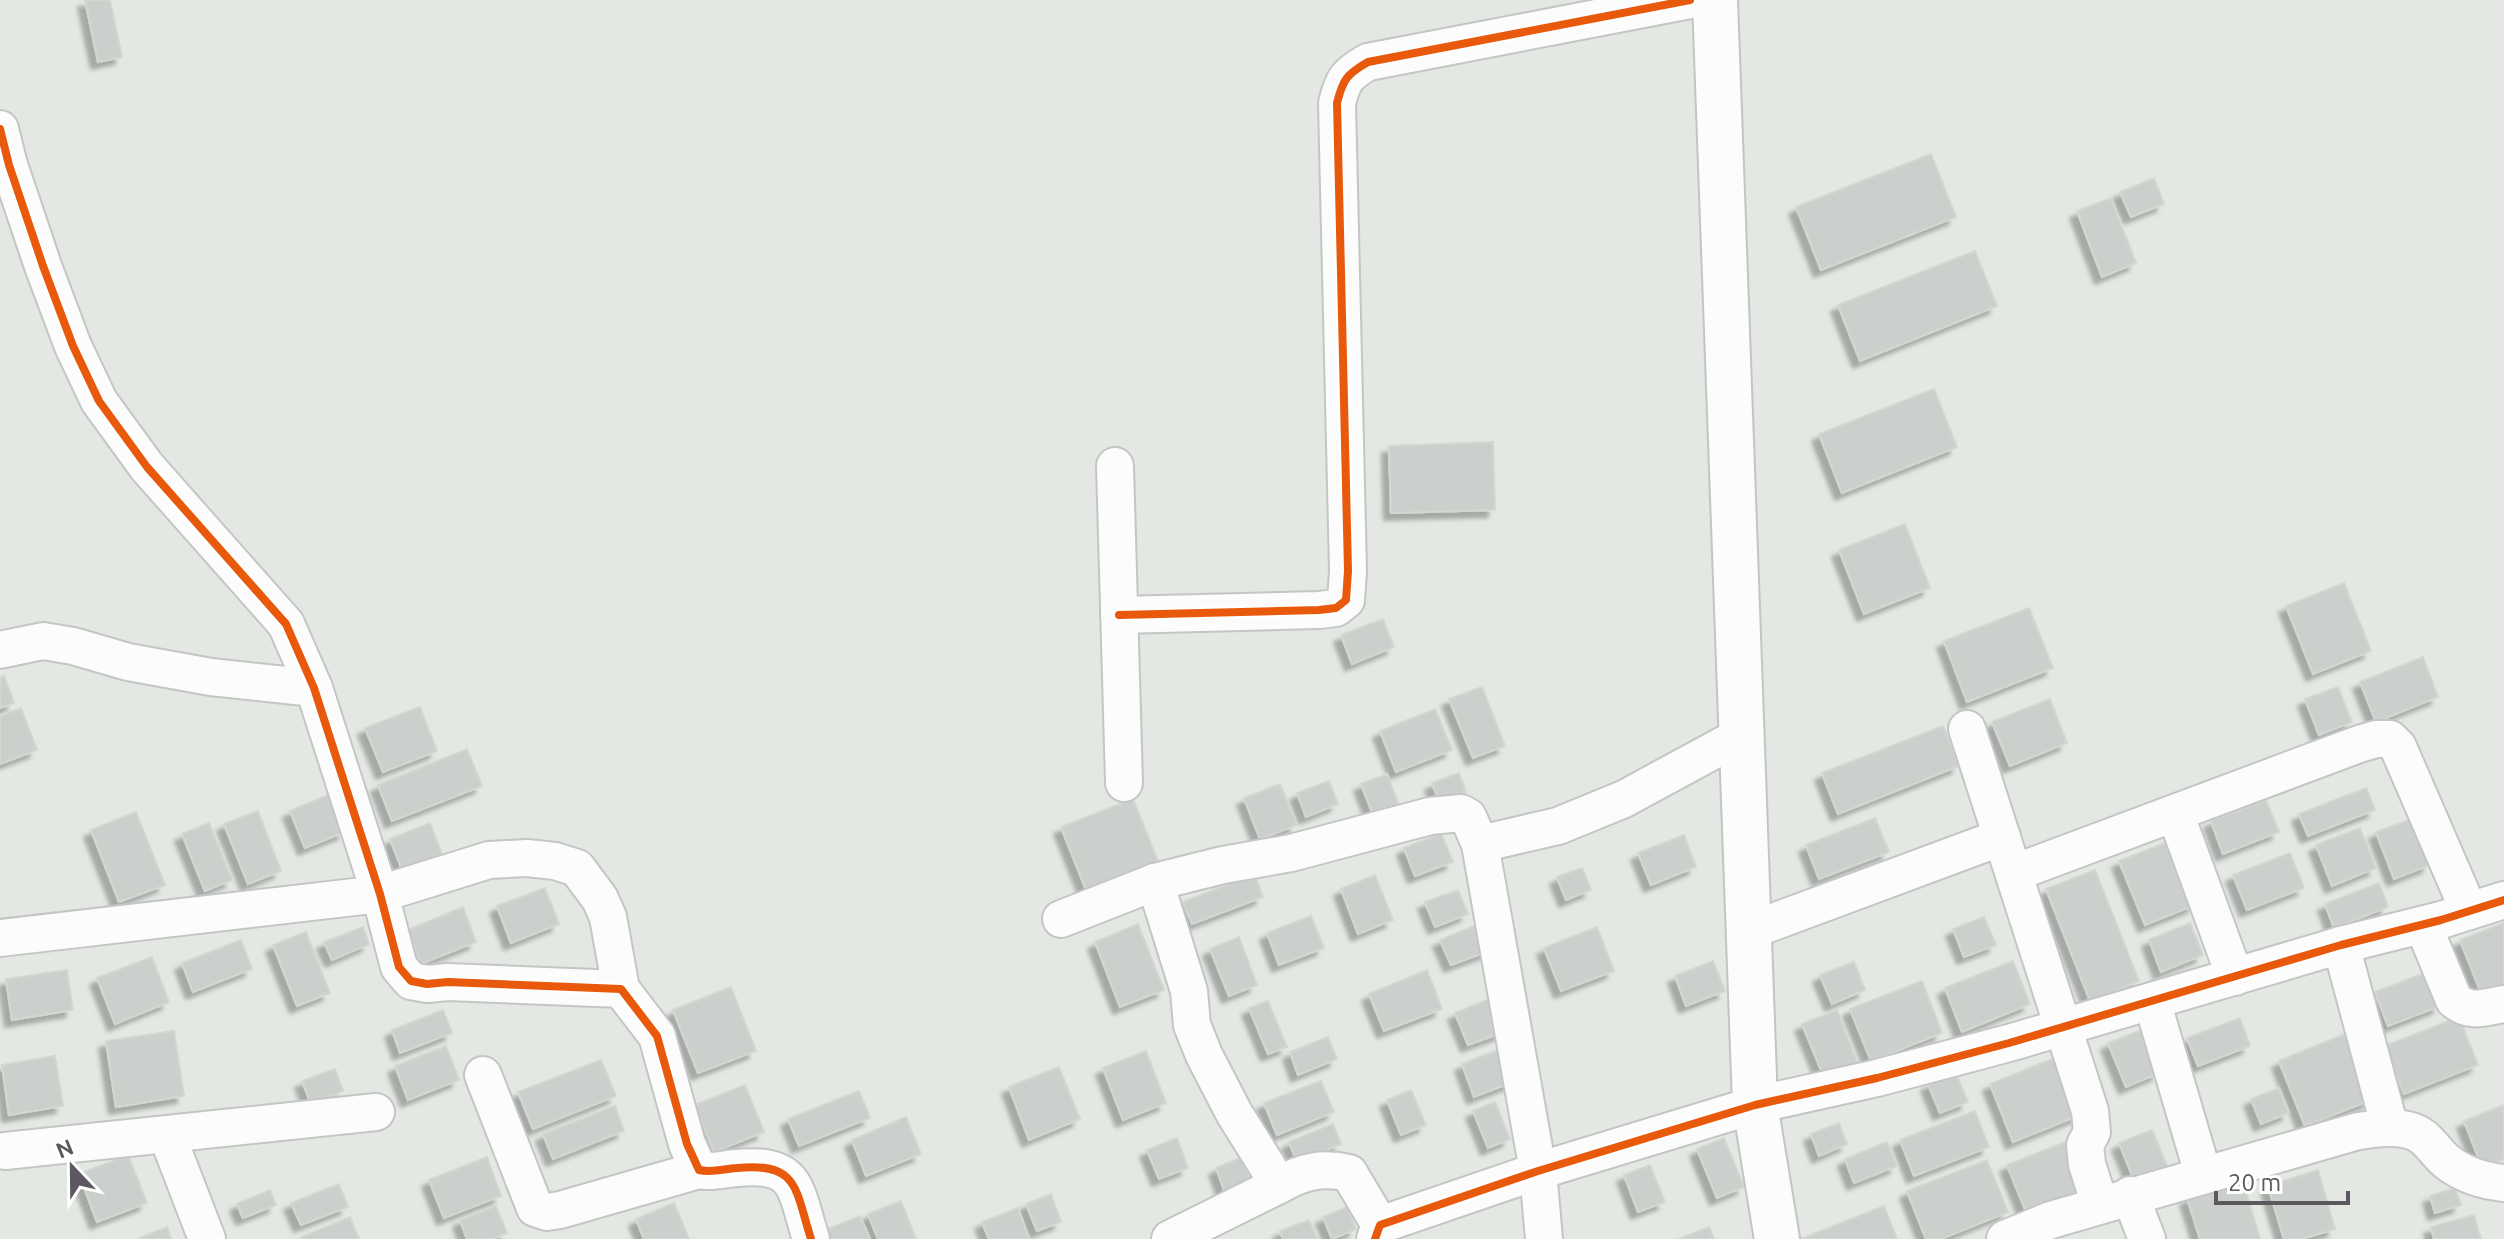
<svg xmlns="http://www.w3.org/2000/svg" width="2504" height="1239" font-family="Ubuntu,sans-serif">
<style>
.building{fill:#ccd0cc;stroke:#d3d7d2;stroke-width:2;filter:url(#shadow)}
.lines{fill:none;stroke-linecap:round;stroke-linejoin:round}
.minor-casing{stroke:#c5c5c6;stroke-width:40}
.secondary-casing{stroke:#c4c4c6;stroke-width:48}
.minor{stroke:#fbfcfb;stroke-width:36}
.secondary{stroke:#fbfcfb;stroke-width:44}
.cycleway-casing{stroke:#fff;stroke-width:13}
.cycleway{stroke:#e8590c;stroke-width:8}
</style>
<defs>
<filter id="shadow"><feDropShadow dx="-7" dy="7" stdDeviation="2" flood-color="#0004"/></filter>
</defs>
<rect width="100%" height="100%" fill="#e3e8e3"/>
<g class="building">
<polygon points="85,0 110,0 122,57 98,62"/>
<polygon points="1931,154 1956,217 1821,270 1796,207"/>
<polygon points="2154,178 2164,204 2131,217 2120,192"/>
<polygon points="2111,198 2136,263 2102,277 2077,211"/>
<polygon points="1975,251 1997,306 1860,361 1838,305"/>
<polygon points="1934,389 1957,447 1842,493 1819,434"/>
<polygon points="1493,442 1495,510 1391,513 1389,446"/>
<polygon points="1905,524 1930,588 1864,614 1839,550"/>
<polygon points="2344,583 2371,651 2313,674 2286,606"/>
<polygon points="2029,608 2053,668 1967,702 1944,641"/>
<polygon points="1383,619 1394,647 1352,664 1341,635"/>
<polygon points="2423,657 2438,697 2376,722 2360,682"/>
<polygon points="4,676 14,703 0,708 0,678"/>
<polygon points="1482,687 1505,746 1473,758 1449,699"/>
<polygon points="2338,687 2352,722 2319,735 2305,699"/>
<polygon points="2050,699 2067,743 2010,766 1992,722"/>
<polygon points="420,707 437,751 383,772 365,728"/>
<polygon points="21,708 37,750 0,764 0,716"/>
<polygon points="1435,709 1452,750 1396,772 1380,731"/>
<polygon points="1943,726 1959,766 1838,814 1822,773"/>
<polygon points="467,749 482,786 392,821 378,785"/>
<polygon points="1459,773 1466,792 1439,802 1432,783"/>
<polygon points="1387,774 1401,811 1375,820 1361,784"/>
<polygon points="1329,781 1338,804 1306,817 1297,793"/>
<polygon points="1280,784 1297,825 1260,839 1244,798"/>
<polygon points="2366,788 2375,810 2308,836 2299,814"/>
<polygon points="330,794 345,832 305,848 290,811"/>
<polygon points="1133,799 1160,866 1088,895 1061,827"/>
<polygon points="2266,800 2279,832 2223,854 2211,821"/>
<polygon points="258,811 281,871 248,884 224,824"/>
<polygon points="136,812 165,885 119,902 91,830"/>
<polygon points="1875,818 1889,852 1819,879 1806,845"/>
<polygon points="2411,819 2430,865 2394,879 2376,832"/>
<polygon points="209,823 232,880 205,891 182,834"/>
<polygon points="430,823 442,854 402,870 390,839"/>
<polygon points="2360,828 2376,868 2332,886 2316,845"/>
<polygon points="1441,833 1453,862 1415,876 1404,848"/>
<polygon points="1684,835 1696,867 1651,885 1638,853"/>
<polygon points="2170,841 2195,905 2145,925 2119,861"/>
<polygon points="2290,853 2304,888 2247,910 2233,875"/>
<polygon points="1582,868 1591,890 1566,900 1557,877"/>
<polygon points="2095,870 2139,981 2090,1001 2046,889"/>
<polygon points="1254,874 1263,897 1192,924 1183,902"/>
<polygon points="1375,875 1393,920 1358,934 1341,889"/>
<polygon points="2379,883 2388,907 2334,928 2325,904"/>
<polygon points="545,888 559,924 511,943 497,906"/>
<polygon points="1458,890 1468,914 1435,927 1425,902"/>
<polygon points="463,907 476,942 421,964 408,930"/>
<polygon points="1311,916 1324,948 1279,965 1267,933"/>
<polygon points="1984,917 1996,945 1964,957 1953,929"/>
<polygon points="2190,923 2203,955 2161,972 2149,940"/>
<polygon points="2504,923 2504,989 2483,998 2460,940"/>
<polygon points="1138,924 1164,990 1120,1007 1095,942"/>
<polygon points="1479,924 1489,951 1451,965 1440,940"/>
<polygon points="363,927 369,944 332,960 324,942"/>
<polygon points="1597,927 1614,971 1561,991 1544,948"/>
<polygon points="306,932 330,993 297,1006 273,945"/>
<polygon points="1239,937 1257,985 1229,996 1210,949"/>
<polygon points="241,940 252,969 193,992 182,963"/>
<polygon points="152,957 169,1002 115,1024 97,978"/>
<polygon points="1713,961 1725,991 1686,1006 1675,976"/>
<polygon points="2013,961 2030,1004 1962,1032 1945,988"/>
<polygon points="1854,962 1865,990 1832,1004 1820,975"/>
<polygon points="67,970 73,1010 12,1020 6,979"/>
<polygon points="1427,970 1442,1009 1384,1031 1369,994"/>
<polygon points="2427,972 2440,1006 2388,1026 2375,992"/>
<polygon points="1922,981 1942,1033 1871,1061 1850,1009"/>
<polygon points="731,987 756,1051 698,1073 673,1010"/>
<polygon points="1494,997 1507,1031 1468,1045 1455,1013"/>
<polygon points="1268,1001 1287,1047 1268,1054 1249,1008"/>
<polygon points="443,1010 452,1033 400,1053 392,1030"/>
<polygon points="1837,1010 1857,1062 1823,1075 1802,1024"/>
<polygon points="2459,1017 2478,1065 2404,1094 2385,1046"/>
<polygon points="2240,1018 2250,1046 2198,1066 2187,1038"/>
<polygon points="2142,1030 2159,1073 2126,1087 2108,1043"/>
<polygon points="174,1031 184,1096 116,1107 106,1041"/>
<polygon points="2345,1034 2371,1100 2305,1126 2279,1061"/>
<polygon points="1328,1037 1337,1059 1298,1075 1290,1052"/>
<polygon points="446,1046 459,1080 408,1100 395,1066"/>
<polygon points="1500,1049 1513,1082 1474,1097 1462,1064"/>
<polygon points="1146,1051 1166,1103 1123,1120 1103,1068"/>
<polygon points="55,1056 63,1106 9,1115 2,1065"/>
<polygon points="2057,1057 2080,1115 2013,1142 1990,1084"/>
<polygon points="601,1060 616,1096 533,1129 518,1092"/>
<polygon points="1059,1067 1080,1119 1029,1140 1009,1087"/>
<polygon points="335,1069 343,1091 311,1104 302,1081"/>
<polygon points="1956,1073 1968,1102 1940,1113 1928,1084"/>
<polygon points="1321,1081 1334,1112 1277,1135 1264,1103"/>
<polygon points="745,1085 764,1132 714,1152 695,1105"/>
<polygon points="2279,1088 2289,1113 2261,1124 2251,1099"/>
<polygon points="1411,1090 1426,1125 1401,1135 1387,1100"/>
<polygon points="859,1091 870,1118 799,1146 788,1119"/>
<polygon points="1495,1102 1510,1139 1488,1148 1473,1111"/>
<polygon points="2504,1105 2504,1159 2482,1167 2464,1121"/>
<polygon points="615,1106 624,1131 553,1159 543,1134"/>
<polygon points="1975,1111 1989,1147 1914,1176 1900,1140"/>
<polygon points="906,1117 921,1154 866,1176 852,1140"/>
<polygon points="1839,1123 1847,1144 1819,1156 1811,1134"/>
<polygon points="1333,1124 1341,1144 1297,1162 1289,1142"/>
<polygon points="2152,1130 2168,1168 2134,1180 2119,1143"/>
<polygon points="1177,1138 1188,1168 1159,1179 1147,1150"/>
<polygon points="1724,1138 1744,1187 1717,1198 1697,1149"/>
<polygon points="1887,1142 1897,1166 1854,1183 1845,1159"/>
<polygon points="2065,1142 2083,1190 2026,1212 2007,1165"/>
<polygon points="128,1155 147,1203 97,1222 79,1174"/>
<polygon points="487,1157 501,1196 444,1218 429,1180"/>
<polygon points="1242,1157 1251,1182 1225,1193 1216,1168"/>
<polygon points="1987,1160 2008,1212 1941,1239 1926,1239 1907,1191"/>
<polygon points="1650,1165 1665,1202 1638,1212 1624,1175"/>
<polygon points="2318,1170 2335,1229 2302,1239 2284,1239 2268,1186"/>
<polygon points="2243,1181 2260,1239 2200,1239 2187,1198"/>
<polygon points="339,1184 348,1207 301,1225 291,1203"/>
<polygon points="2455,1188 2461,1205 2435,1213 2430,1196"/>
<polygon points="270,1190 276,1205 243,1218 237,1204"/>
<polygon points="1051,1194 1061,1222 1037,1231 1026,1204"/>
<polygon points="901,1201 916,1239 878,1239 868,1214"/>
<polygon points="674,1203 689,1239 644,1239 636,1219"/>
<polygon points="496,1206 507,1233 492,1239 467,1239 460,1220"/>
<polygon points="1884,1206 1897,1239 1801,1239"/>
<polygon points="1347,1207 1356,1229 1332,1239 1323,1217"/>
<polygon points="1018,1208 1029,1239 989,1239 982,1222"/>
<polygon points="2474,1215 2481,1239 2434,1239 2431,1227"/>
<polygon points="860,1216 870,1239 830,1239 826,1230"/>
<polygon points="350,1217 359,1239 303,1239 302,1237"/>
<polygon points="1309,1220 1317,1239 1283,1239 1280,1231"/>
<polygon points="167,1227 171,1239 138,1239"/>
<polygon points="1709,1227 1714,1239 1679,1239"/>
</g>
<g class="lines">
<g class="minor-casing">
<g id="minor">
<path d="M0,129L9,165L43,266L73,346L99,401L147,467L286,624L314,688L380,894L399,967L411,981L427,984L448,982L621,989L657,1036L687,1144L699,1170C712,1173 723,1169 737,1168C799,1162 795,1189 811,1239"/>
<polyline points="1115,466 1124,783"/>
<path d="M1119,615L1319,610L1336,608L1346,600L1348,571L1337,103C1343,79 1347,74 1368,62L1690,0"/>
<polyline points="0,650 43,641 73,646 128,662 211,677 314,688"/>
<polyline points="1967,729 2090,1111 2092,1132 2085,1145 2087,1164 2100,1205"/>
<polyline points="2175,813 2235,977"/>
<polyline points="1480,844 1558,826 1624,799 1742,735"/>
<polyline points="2014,873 2359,744 2376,739 2390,739 2398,747 2469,911"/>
<path d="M1155,882L1189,991L1192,1025L1204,1055L1234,1113L1279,1185C1303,1171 1323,1167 1349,1173L1380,1225"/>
<polyline points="1061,919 1155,882 1223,865 1291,853 1430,816 1461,813 1468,817 1480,844 1538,1171 1544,1239"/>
<path d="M2423,925L2454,1000C2470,1014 2485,1007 2504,1004"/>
<polyline points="1749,931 2002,837"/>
<polyline points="0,938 380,894 489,860 527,858 555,861 577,868 600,899 608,917 621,989"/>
<polyline points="2341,945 2390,1128"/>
<polyline points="2152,1001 2203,1174"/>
<polyline points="483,1075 535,1208 547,1212 560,1210 699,1170"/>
<polyline points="167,1135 207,1239"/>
<polyline points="5,1151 376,1112"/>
<polyline points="2130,1195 2147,1239"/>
<polyline points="1170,1239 1279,1185"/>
<polyline points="1375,1239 1380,1225 1538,1171 1755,1105 1877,1078 2009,1043 2341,945 2441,920 2504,900"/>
<path d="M2005,1239L2051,1220L2358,1131C2374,1129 2391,1126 2408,1130C2427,1134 2433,1150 2446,1161C2462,1174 2484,1181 2504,1183"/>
</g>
</g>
<g class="secondary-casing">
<polyline id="secondary" points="1715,0 1755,1105 1777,1239"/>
</g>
<use href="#minor" class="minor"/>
<use href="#secondary" class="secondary"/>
<g class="cycleway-casing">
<g id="cycleway">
<path d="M0,129L9,165L43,266L73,346L99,401L147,467L286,624L314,688L380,894L399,967L411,981L427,984L448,982L621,989L657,1036L687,1144L699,1170C712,1173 723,1169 737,1168C799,1162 795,1189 811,1239"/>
<path d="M1119,615L1319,610L1336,608L1346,600L1348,571L1337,103C1343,79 1347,74 1368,62L1690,0"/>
<polyline points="1375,1239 1380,1225 1538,1171 1755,1105 1877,1078 2009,1043 2341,945 2441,920 2504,900"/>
</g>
</g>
<use href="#cycleway" class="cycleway"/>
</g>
<g transform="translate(72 1167) rotate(338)" stroke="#ffffff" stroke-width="6" paint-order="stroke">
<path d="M0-6L14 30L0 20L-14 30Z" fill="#5d5860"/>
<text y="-12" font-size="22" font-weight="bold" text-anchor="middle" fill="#5d5860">N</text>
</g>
<path d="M2216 1191v12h132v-12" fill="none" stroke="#5d5860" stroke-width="4"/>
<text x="2228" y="1191" font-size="24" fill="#5d5860" stroke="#ffffff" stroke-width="6" paint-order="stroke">20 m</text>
</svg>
